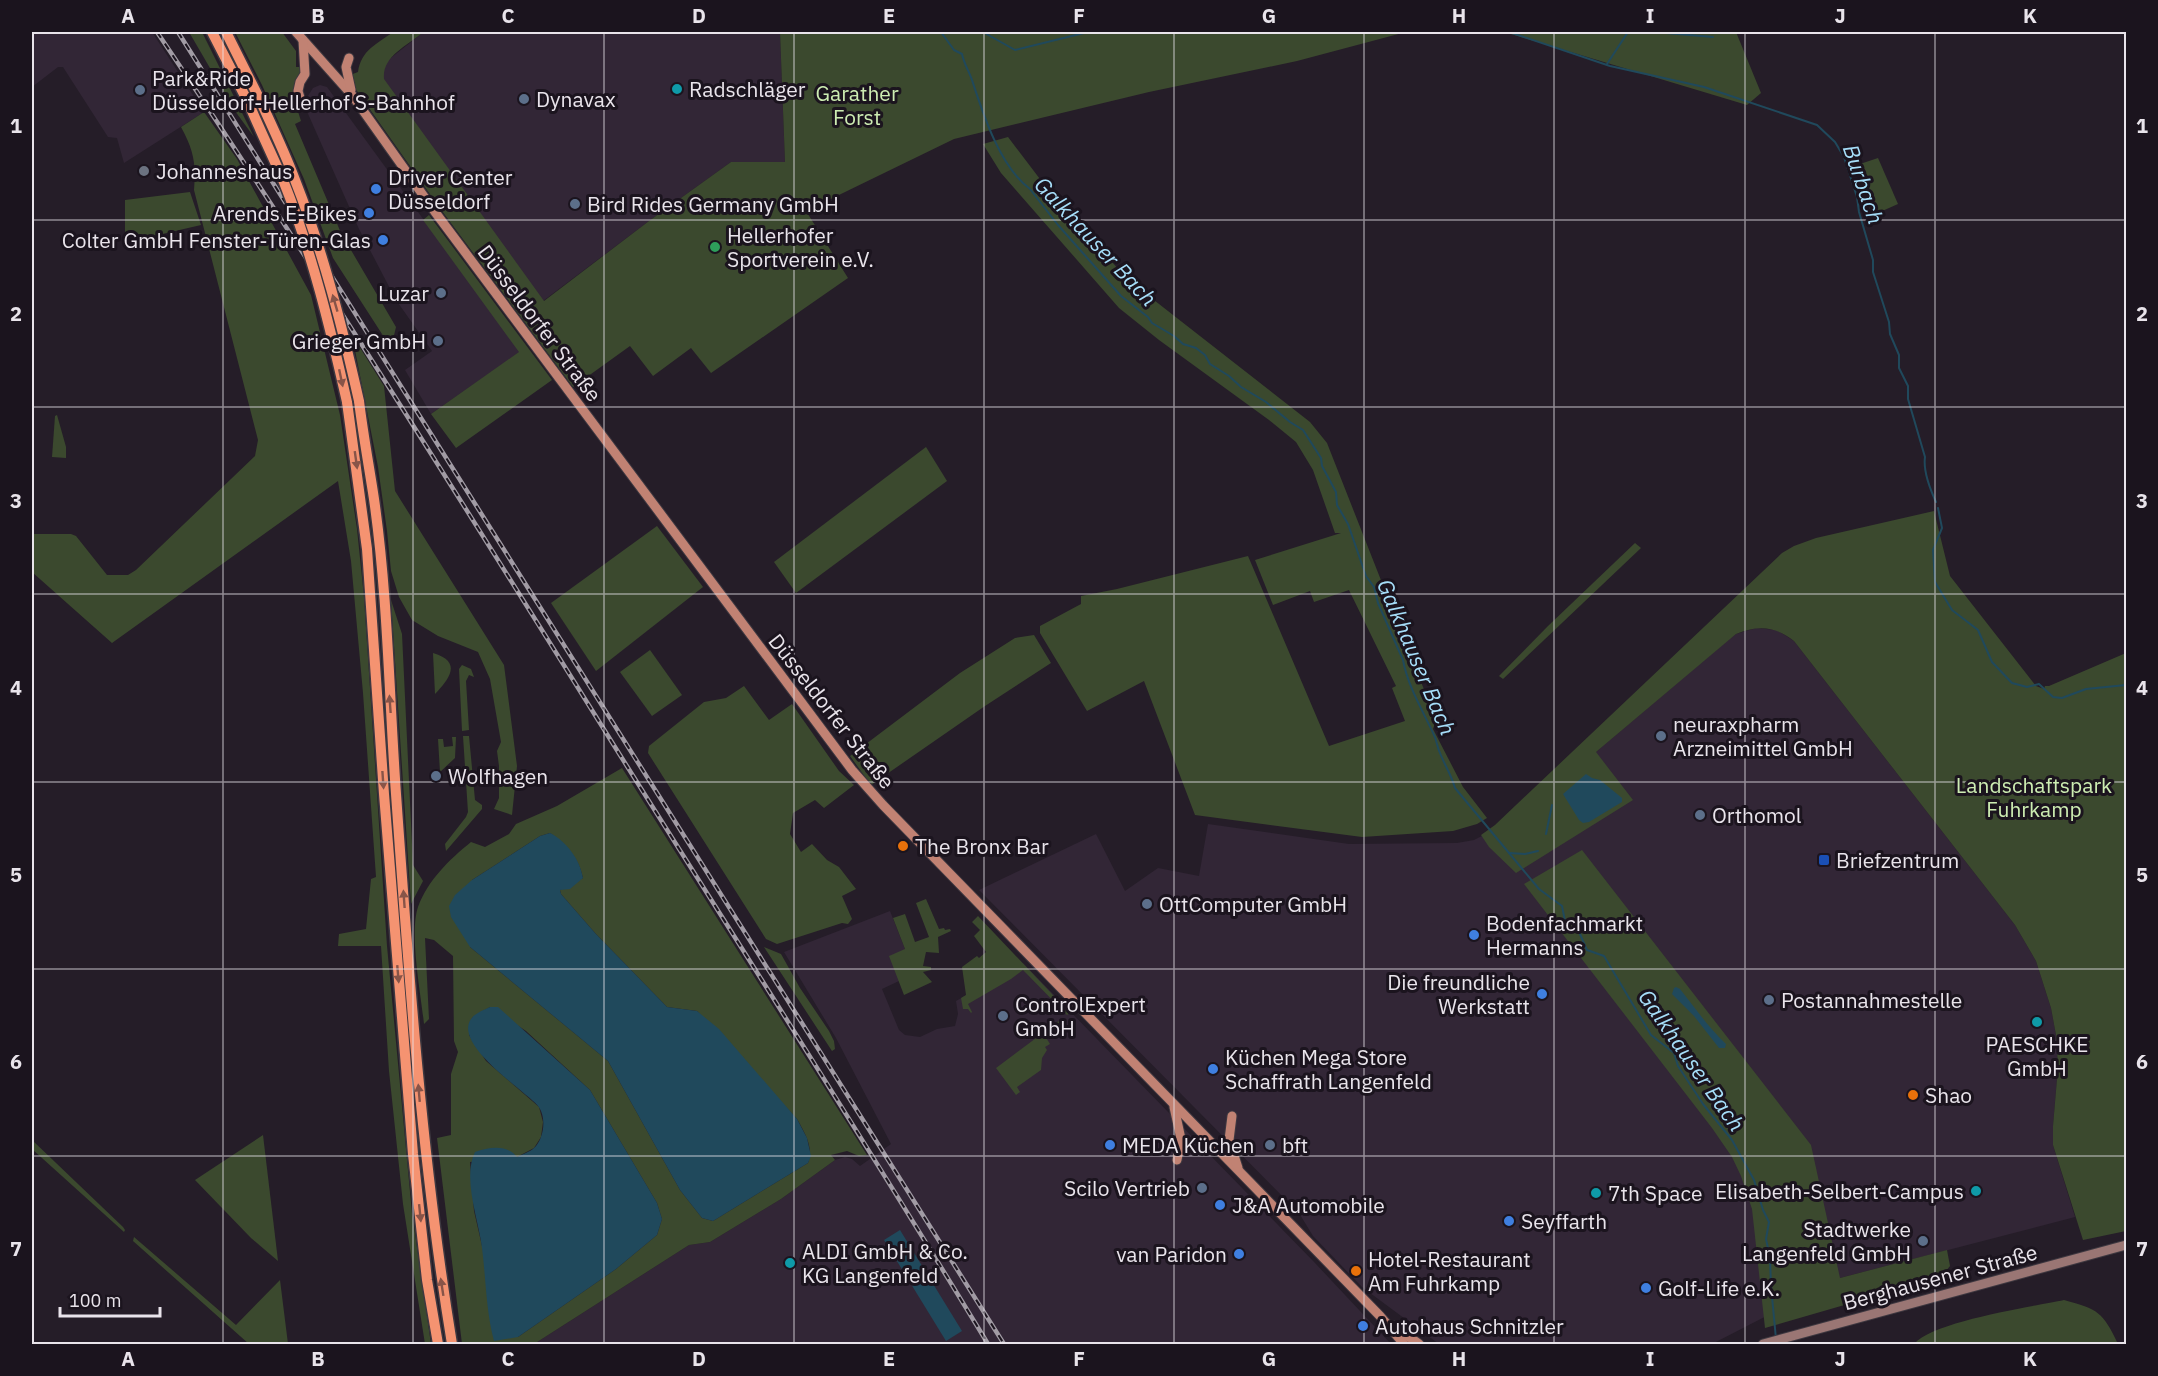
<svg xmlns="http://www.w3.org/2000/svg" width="2158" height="1376" font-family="'IBM Plex Sans',sans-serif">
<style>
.built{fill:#322636}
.green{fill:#3b492e;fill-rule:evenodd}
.water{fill:#20495c}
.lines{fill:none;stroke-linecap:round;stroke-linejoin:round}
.stream{stroke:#20495c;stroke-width:2}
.secondary-casing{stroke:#3e3840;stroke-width:11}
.primary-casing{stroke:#3e3840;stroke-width:11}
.motorway-casing{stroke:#3e3840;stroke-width:13}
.secondary{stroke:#9a7674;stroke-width:9}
.primary{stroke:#c18273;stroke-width:9}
.motorway{stroke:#f59371;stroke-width:10}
.rail-casing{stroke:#a19ba4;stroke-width:4.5}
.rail{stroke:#1b141e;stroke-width:2;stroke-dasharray:7;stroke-linecap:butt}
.motorway-bridge-casing{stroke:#3e3840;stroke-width:13;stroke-linecap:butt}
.motorway-bridge{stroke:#f59371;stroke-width:10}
.oneway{fill:#885448}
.grid{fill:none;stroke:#e9e4eb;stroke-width:1.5;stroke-opacity:0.55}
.culture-dot{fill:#0f9aa8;stroke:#1b141e;stroke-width:2}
.service-dot{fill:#5c6f8a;stroke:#1b141e;stroke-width:2}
.worship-dot{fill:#6b7280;stroke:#1b141e;stroke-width:2}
.shop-dot{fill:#3f7fe0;stroke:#1b141e;stroke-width:2}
.leisure-dot{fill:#2e9e5b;stroke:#1b141e;stroke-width:2}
.food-dot{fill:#e8710a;stroke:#1b141e;stroke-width:2}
.transit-dot{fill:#1a4fb4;stroke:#1b141e;stroke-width:2}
.labels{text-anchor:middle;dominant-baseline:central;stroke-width:6;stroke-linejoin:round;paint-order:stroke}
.poi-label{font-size:21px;fill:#e9e4eb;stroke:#1b141e;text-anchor:start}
.park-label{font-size:21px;fill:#cdedb2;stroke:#1b141e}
.street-label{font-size:21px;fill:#e9e4eb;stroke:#1b141e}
.water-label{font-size:22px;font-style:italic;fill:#a6def9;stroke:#1b141e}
.neatline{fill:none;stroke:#e9e4eb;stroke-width:2}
.grid-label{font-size:20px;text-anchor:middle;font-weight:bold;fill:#e9e4eb}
</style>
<rect width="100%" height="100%" fill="#251d28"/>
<g class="built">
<polygon points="32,32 152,32 204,112 124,163 117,138 108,137 63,67 58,67 32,87"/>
<polygon points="420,32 780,32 785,162 731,162 649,221 543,301 383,79 383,70 387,61 421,34"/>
<polygon points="320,85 327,87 520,352 431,414 405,370 432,351 396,300 359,229 305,107 306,99 313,88"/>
<polygon points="1756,628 1777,630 1794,641 2015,925 2036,961 2051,1008 2056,1035 2058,1067 2053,1126 2053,1145 2075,1217 1840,1278 1712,1344 1439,1344 1362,1287 1313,1236 1299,1213 979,890 1096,834 1125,891 1158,868 1199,876 1208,824 1349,844 1457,843 1474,840 1519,817 1727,641 1736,634"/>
<polygon points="890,911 905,949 899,981 882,989 899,1030 905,1035 920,1037 937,1029 955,1026 958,1014 956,1001 1023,963 1315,1263 1391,1344 534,1344 689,1245 710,1242 781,1199 835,1160 845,1157 852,1159 860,1166 891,1144 836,1038 784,952"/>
</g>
<g class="green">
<polygon points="189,32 202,32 254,137 235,111"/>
<polygon points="235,32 282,32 296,51 296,67 302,67 295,94 295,102 301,121 295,124 341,233 396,327 391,348 333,258 304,179 262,85"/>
<path d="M393,32H420L421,34C405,47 382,57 384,79L544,301L649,221L731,162H785L780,32H1406L1297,61L1149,92L954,139L806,211L848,278L711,373L691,348L653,376L630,346L573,387L439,207L352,84L350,75L358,72C361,50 377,44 393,32Z"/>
<polygon points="1504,32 1736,32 1761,93 1747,105"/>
<path d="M204,112L237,159L311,295L340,415L357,529L364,597L387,946L412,1213L431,1344H425L403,1204L389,1071L381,946H338L339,934L366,929L371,879L376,877L363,693L351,561L338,481L112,643L32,572V534H71L76,536L107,575H128L136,570L255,456L258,440L194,190C196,163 194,151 181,127Z"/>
<polygon points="1008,137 1046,187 1127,279 1310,422 1327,443 1436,720 1433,729 1463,787 1487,818 1477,824 1453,831 1362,837 1195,815 1144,681 1087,711 1040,633 1040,626 1081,604 1081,596 1117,589 1248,556 1329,746 1405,721 1392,688 1396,686 1349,590 1314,602 1310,591 1273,605 1255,560 1341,533 1335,533 1313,470 1296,442 1269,420 1159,340 1119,308 1001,173 983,144"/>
<polygon points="1878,158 1898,204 1871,216 1863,190 1860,164"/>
<polygon points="190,192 201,225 128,242 125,231 125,200"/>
<polygon points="429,215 552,380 456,448 431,414 519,352 423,220"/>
<polygon points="352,335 384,386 395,491 504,665 517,766 512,815 494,809 499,798 499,766 497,751 501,742 490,679 478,652 438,636 412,620 399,597 391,571 387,531 378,467"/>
<polygon points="57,415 66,447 66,458 52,457 55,416"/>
<polygon points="926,447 947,481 796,593 774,562"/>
<path d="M1934,511L1950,576L2036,686L2044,689L2045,686H2049L2126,653V1231L2083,1240L2053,1145V1126L2058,1067L2056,1035L2051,1008L2036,961L2015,925L1794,641C1775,626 1758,625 1736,634L1596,752L1633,800L1516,873L1489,847L1481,835L1495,825L1782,553L1794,546L1816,538Z"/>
<polygon points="657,526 703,587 596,671 551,603"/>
<polygon points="1635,543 1641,548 1503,679 1499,676 1548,626"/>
<polygon points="391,600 402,634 413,865 423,881 411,904"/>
<polygon points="1034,635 1051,663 985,706 871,785 850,756 960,673 1015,638"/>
<polygon points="650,650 682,695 652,716 620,672"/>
<path d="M433,653C463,662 449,679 435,694Z"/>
<polygon points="462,665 471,669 474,677 469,675 466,681 469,730 462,731 459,669"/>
<polygon points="744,686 769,720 792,704 839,771 854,785 824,808 815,800 793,813 790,834 801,852 812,844 827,860 839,867 856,889 842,896 852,919 848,924 842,923 777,944 766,939 648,753 649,746 704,702 726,698"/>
<polygon points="463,736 469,736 475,800 482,805 482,809 446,851 445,844 466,817 468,812"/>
<polygon points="452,737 456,737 455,758 440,772 438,739 443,739 444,747 453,746"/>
<path d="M622,768L867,1155L859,1156L847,1151L831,1155L835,1160L781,1199L710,1242L689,1245L534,1344H462L437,1138L451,1135V1074L458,1052L454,1041L453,956L434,940L425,938L429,1019L424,1024C421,994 409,934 418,907C428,880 449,860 471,842L485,847L509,834L516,824L557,806ZM550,833C565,844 579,857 583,878L560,890L561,894L595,933L667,1007L697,1011L797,1119C805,1133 814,1148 808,1163L713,1221L702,1218L680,1190L608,1061L470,947L472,880L540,836ZM490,1007L526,1031L590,1090L657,1203L662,1219L657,1235L616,1269L518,1337L482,1246L474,1211L470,1162L517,1157L534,1148L541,1137L543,1122L539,1107L486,1061L469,1035L472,1018Z"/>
<polygon points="1582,850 1811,1145 1840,1278 1947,1250 1950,1266 1941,1277 1765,1328 1752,1209 1741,1176 1732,1157 1712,1128 1524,884"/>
<polygon points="926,899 939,929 944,928 945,930 950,929 951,931 938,937 939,953 926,952 923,966 931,967 931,970 923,972 932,982 904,995 889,956 905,949 893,918 905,914 915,942 929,937 916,903"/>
<polygon points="978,916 1070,1013 1067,1015 1023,970 1011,979 968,1004 972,1012 971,1013 968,1009 963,1009 961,998 966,995 962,967 977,956 979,958 986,952 974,936 980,930 972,922"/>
<polygon points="764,947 781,954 800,988 829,1031 834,1041 835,1049 832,1051"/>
<polygon points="1059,1021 1061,1024 1045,1036 1050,1044 1045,1047 1047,1050 1042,1058 1041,1070 1017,1087 1020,1092 1016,1095 996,1068"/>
<polygon points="263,1135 278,1261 251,1238 195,1180"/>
<polygon points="32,1140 123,1227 125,1230 124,1232 32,1149"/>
<polygon points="134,1237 236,1325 280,1280 288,1344 249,1344 133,1241"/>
<path d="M2064,1300C2098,1309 2103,1312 2118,1344H1914C1934,1321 2031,1307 2064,1300Z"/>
</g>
<g class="water">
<polygon points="1586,774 1592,778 1600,780 1622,798 1622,802 1589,822 1583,823 1579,820 1563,794"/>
<path d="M550,833C566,841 580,859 583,878L570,889L560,890L561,894L595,933L667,1007L697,1011L719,1029L797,1119L807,1138L811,1156L808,1163L713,1221L702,1218L680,1190L608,1061L470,947L451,917L449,906L455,895L472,880L540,836Z"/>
<path d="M1676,987L1680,989C1695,1008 1708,1027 1726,1044L1725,1048H1719L1694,1016L1672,994L1674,988Z"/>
<path d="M490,1007H498L590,1090L657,1203L662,1219L657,1235L616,1269L518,1337L494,1341C486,1311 486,1280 482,1248C479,1221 462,1178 475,1152C489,1147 507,1144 517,1157C522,1154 530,1152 534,1148C544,1139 547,1117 538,1106C524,1090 453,1045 471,1019C475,1013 484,1010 490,1007Z"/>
<polygon points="900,1230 962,1331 946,1341 884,1240"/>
</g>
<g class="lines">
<g class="stream">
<path d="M941,32L954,50L962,54C964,64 969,71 972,80C983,114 1000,167 1030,189L1058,225L1121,296L1148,317L1152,323L1174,336L1183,344L1196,348L1205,355L1210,364L1229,376L1241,387L1266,402L1290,422L1303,430L1321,458L1322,466L1336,492L1337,505L1348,524L1366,576L1374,587L1378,603L1403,660C1408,687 1423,711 1434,735C1437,741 1437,747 1440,753C1445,766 1451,774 1455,788L1539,889L1562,906L1565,921L1576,925L1587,950L1604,956L1651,1035L1674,1053L1678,1066L1703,1104L1732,1140L1754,1180L1763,1210L1769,1222L1766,1239L1770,1258L1771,1286L1776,1339"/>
<polyline points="983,32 1015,50 1088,32"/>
<path d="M1509,32L1610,66L1704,87L1817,125L1835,142L1844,157L1857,197L1859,212L1873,260V272L1889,322L1890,334L1899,355V368L1908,386V399L1925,457C1923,471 1930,489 1936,502"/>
<polyline points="1654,32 1713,37"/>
<polyline points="1607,64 1628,32"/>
<polyline points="1938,508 1942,528 1933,550 1935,582 1952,610 1978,630 1992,662 2012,683 2027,687 2039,684 2053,697 2062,698 2086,689 2126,685"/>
<polyline points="1546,834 1552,805"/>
<polyline points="1509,853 1525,854 1538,851"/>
</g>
<g class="secondary-casing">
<polyline id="secondary" points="1763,1344 2126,1245"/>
</g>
<g class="primary-casing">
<g id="primary">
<polyline points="296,32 352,95 435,212 852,770 883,805 1380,1316 1404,1344"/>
<polyline points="349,58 346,67 351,90"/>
<polyline points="301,101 298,91 300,82 305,74 303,40"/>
<polyline points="1174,1107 1181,1139 1177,1160"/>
<polyline points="1232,1116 1229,1140 1238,1168"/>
<polyline points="1394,1326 1419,1344"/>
</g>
</g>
<g class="motorway-casing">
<g id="motorway">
<polyline points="212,32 249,104"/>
<polyline points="226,32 260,100"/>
<path d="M359,401C363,434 369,466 374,499C388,597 389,696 396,794C409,978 422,1162 452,1344"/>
<polyline points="347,402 367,549 384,794 413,1154 427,1280 438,1344"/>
</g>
</g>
<use href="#secondary" class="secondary"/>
<use href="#primary" class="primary"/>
<use href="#motorway" class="motorway"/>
<g class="rail-casing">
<g id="rail">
<path d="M157,32C317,269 468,512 620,755C743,951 868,1146 988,1344"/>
<polyline points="178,32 1004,1344"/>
</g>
</g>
<use href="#rail" class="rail"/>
<g class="motorway-bridge-casing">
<g id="motorway-bridge">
<path d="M260,100C272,126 285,153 295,180C323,251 342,326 359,401"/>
<path d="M249,104C260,130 272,155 283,180C312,252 330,327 347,402"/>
</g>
</g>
<use href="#motorway-bridge" class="motorway-bridge"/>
</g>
<defs><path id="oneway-solid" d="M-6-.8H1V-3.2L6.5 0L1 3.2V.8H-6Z" transform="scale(1.5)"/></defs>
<g class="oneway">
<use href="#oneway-solid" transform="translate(335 303) rotate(-106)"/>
<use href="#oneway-solid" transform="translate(341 378) rotate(78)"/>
<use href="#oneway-solid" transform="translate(356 460) rotate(82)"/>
<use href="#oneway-solid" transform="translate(390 704) rotate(-94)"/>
<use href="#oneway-solid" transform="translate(383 780) rotate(86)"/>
<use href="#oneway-solid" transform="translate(404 899) rotate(-94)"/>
<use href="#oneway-solid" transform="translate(398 974) rotate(85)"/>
<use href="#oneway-solid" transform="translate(419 1093) rotate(-95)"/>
<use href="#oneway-solid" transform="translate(420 1213) rotate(84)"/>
<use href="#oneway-solid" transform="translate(442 1287) rotate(-99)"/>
</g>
<path class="grid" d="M223,32V1344M413,32V1344M604,32V1344M794,32V1344M984,32V1344M1174,32V1344M1364,32V1344M1554,32V1344M1745,32V1344M1935,32V1344M32,220H2126M32,407H2126M32,594H2126M32,782H2126M32,969H2126M32,1156H2126"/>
<g class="culture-dot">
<circle cx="677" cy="89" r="6"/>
<circle cx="2037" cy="1022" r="6"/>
<circle cx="1976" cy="1191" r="6"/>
<circle cx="1596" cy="1193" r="6"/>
<circle cx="790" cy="1263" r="6"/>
</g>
<g class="service-dot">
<circle cx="140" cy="90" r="6"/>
<circle cx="524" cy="99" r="6"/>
<circle cx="575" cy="204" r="6"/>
<circle cx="441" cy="293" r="6"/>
<circle cx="438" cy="341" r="6"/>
<circle cx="1661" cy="736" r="6"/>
<circle cx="436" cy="776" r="6"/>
<circle cx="1700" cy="815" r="6"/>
<circle cx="1147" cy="904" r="6"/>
<circle cx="1769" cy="1000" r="6"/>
<circle cx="1003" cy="1016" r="6"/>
<circle cx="1270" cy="1145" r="6"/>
<circle cx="1202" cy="1188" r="6"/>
<circle cx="1923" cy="1241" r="6"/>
</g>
<circle class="worship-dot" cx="144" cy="171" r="6"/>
<g class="shop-dot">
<circle cx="376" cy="189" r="6"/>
<circle cx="369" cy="213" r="6"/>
<circle cx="383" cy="240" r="6"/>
<circle cx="1474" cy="935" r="6"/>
<circle cx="1542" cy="994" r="6"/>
<circle cx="1213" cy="1069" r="6"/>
<circle cx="1110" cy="1145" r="6"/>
<circle cx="1220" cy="1205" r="6"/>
<circle cx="1509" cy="1221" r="6"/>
<circle cx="1239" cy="1254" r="6"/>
<circle cx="1646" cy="1288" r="6"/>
<circle cx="1363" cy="1326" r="6"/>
</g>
<circle class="leisure-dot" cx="715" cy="247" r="6"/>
<g class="food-dot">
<circle cx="903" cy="846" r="6"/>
<circle cx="1913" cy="1095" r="6"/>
<circle cx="1356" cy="1271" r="6"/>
</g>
<rect class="transit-dot" x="1818" y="854" width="12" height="12" rx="3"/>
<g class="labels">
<g class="poi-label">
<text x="152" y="78">Park&amp;Ride<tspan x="152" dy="24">Düsseldorf-Hellerhof S-Bahnhof</tspan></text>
<text x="689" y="89">Radschläger</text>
<text x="536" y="99">Dynavax</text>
<text x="156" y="171">Johanneshaus</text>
<text x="388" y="177">Driver Center<tspan x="388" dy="24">Düsseldorf</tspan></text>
<text x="587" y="204">Bird Rides Germany GmbH</text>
<text x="357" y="213" text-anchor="end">Arends E-Bikes</text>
<text x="727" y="235">Hellerhofer<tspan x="727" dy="24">Sportverein e.V.</tspan></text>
<text x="371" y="240" text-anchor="end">Colter GmbH Fenster-Türen-Glas</text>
<text x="429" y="293" text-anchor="end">Luzar</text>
<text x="426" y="341" text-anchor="end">Grieger GmbH</text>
<text x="1673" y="724">neuraxpharm<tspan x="1673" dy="24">Arzneimittel GmbH</tspan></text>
<text x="448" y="776">Wolfhagen</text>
<text x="1712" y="815">Orthomol</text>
<text x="915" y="846">The Bronx Bar</text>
<text x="1836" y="860">Briefzentrum</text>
<text x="1159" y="904">OttComputer GmbH</text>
<text x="1486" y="923">Bodenfachmarkt<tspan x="1486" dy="24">Hermanns</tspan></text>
<text x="1530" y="982" text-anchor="end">Die freundliche<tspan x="1530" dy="24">Werkstatt</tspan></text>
<text x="1781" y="1000">Postannahmestelle</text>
<text x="1015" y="1004">ControlExpert<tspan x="1015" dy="24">GmbH</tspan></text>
<text x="2037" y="1044" text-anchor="middle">PAESCHKE<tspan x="2037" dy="24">GmbH</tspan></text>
<text x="1225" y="1057">Küchen Mega Store<tspan x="1225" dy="24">Schaffrath Langenfeld</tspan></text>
<text x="1925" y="1095">Shao</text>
<text x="1122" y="1145">MEDA Küchen</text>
<text x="1282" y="1145">bft</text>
<text x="1190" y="1188" text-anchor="end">Scilo Vertrieb</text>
<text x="1964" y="1191" text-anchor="end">Elisabeth-Selbert-Campus</text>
<text x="1608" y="1193">7th Space</text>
<text x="1232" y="1205">J&amp;A Automobile</text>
<text x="1521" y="1221">Seyffarth</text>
<text x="1911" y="1229" text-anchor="end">Stadtwerke<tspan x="1911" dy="24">Langenfeld GmbH</tspan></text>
<text x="802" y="1251">ALDI GmbH &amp; Co.<tspan x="802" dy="24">KG Langenfeld</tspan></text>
<text x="1227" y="1254" text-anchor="end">van Paridon</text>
<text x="1368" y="1259">Hotel-Restaurant<tspan x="1368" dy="24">Am Fuhrkamp</tspan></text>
<text x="1658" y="1288">Golf-Life e.K.</text>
<text x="1375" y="1326">Autohaus Schnitzler</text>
</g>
<g class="park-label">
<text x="857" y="93">Garather<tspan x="857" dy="24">Forst</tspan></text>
<text x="2034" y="785">Landschaftspark<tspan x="2034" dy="24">Fuhrkamp</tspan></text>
</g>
<g class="street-label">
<text transform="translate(540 323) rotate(53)">Düsseldorfer Straße</text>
<text transform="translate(832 711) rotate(52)">Düsseldorfer Straße</text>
<text transform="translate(1940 1277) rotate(-15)">Berghausener Straße</text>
</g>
<g class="water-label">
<text transform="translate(1864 184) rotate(71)">Burbach</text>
<text transform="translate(1096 241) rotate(47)">Galkhauser Bach</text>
<text transform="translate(1417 657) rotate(67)">Galkhauser Bach</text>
<text transform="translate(1692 1060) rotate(55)">Galkhauser Bach</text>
</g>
</g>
<rect width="2158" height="1376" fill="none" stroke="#1b141e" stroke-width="66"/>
<path d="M60 1307v9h100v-9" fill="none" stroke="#e9e4eb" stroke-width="3"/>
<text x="69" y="1307" font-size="18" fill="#e9e4eb" stroke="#1b141e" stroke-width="4.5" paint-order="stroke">100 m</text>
<rect x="33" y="33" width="2092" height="1310" class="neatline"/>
<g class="grid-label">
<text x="128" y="23">A</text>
<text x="318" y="23">B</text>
<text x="508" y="23">C</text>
<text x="699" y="23">D</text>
<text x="889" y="23">E</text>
<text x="1079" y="23">F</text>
<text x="1269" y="23">G</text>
<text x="1459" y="23">H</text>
<text x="1650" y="23">I</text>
<text x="1840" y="23">J</text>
<text x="2030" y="23">K</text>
<text x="16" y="133">1</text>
<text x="2142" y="133">1</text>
<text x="16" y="321">2</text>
<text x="2142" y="321">2</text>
<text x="16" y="508">3</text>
<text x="2142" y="508">3</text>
<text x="16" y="695">4</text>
<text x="2142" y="695">4</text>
<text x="16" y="882">5</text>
<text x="2142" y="882">5</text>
<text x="16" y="1069">6</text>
<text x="2142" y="1069">6</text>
<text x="16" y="1256">7</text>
<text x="2142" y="1256">7</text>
<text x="128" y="1366">A</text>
<text x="318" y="1366">B</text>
<text x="508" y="1366">C</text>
<text x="699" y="1366">D</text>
<text x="889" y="1366">E</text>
<text x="1079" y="1366">F</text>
<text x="1269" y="1366">G</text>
<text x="1459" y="1366">H</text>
<text x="1650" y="1366">I</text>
<text x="1840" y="1366">J</text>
<text x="2030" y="1366">K</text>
</g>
</svg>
